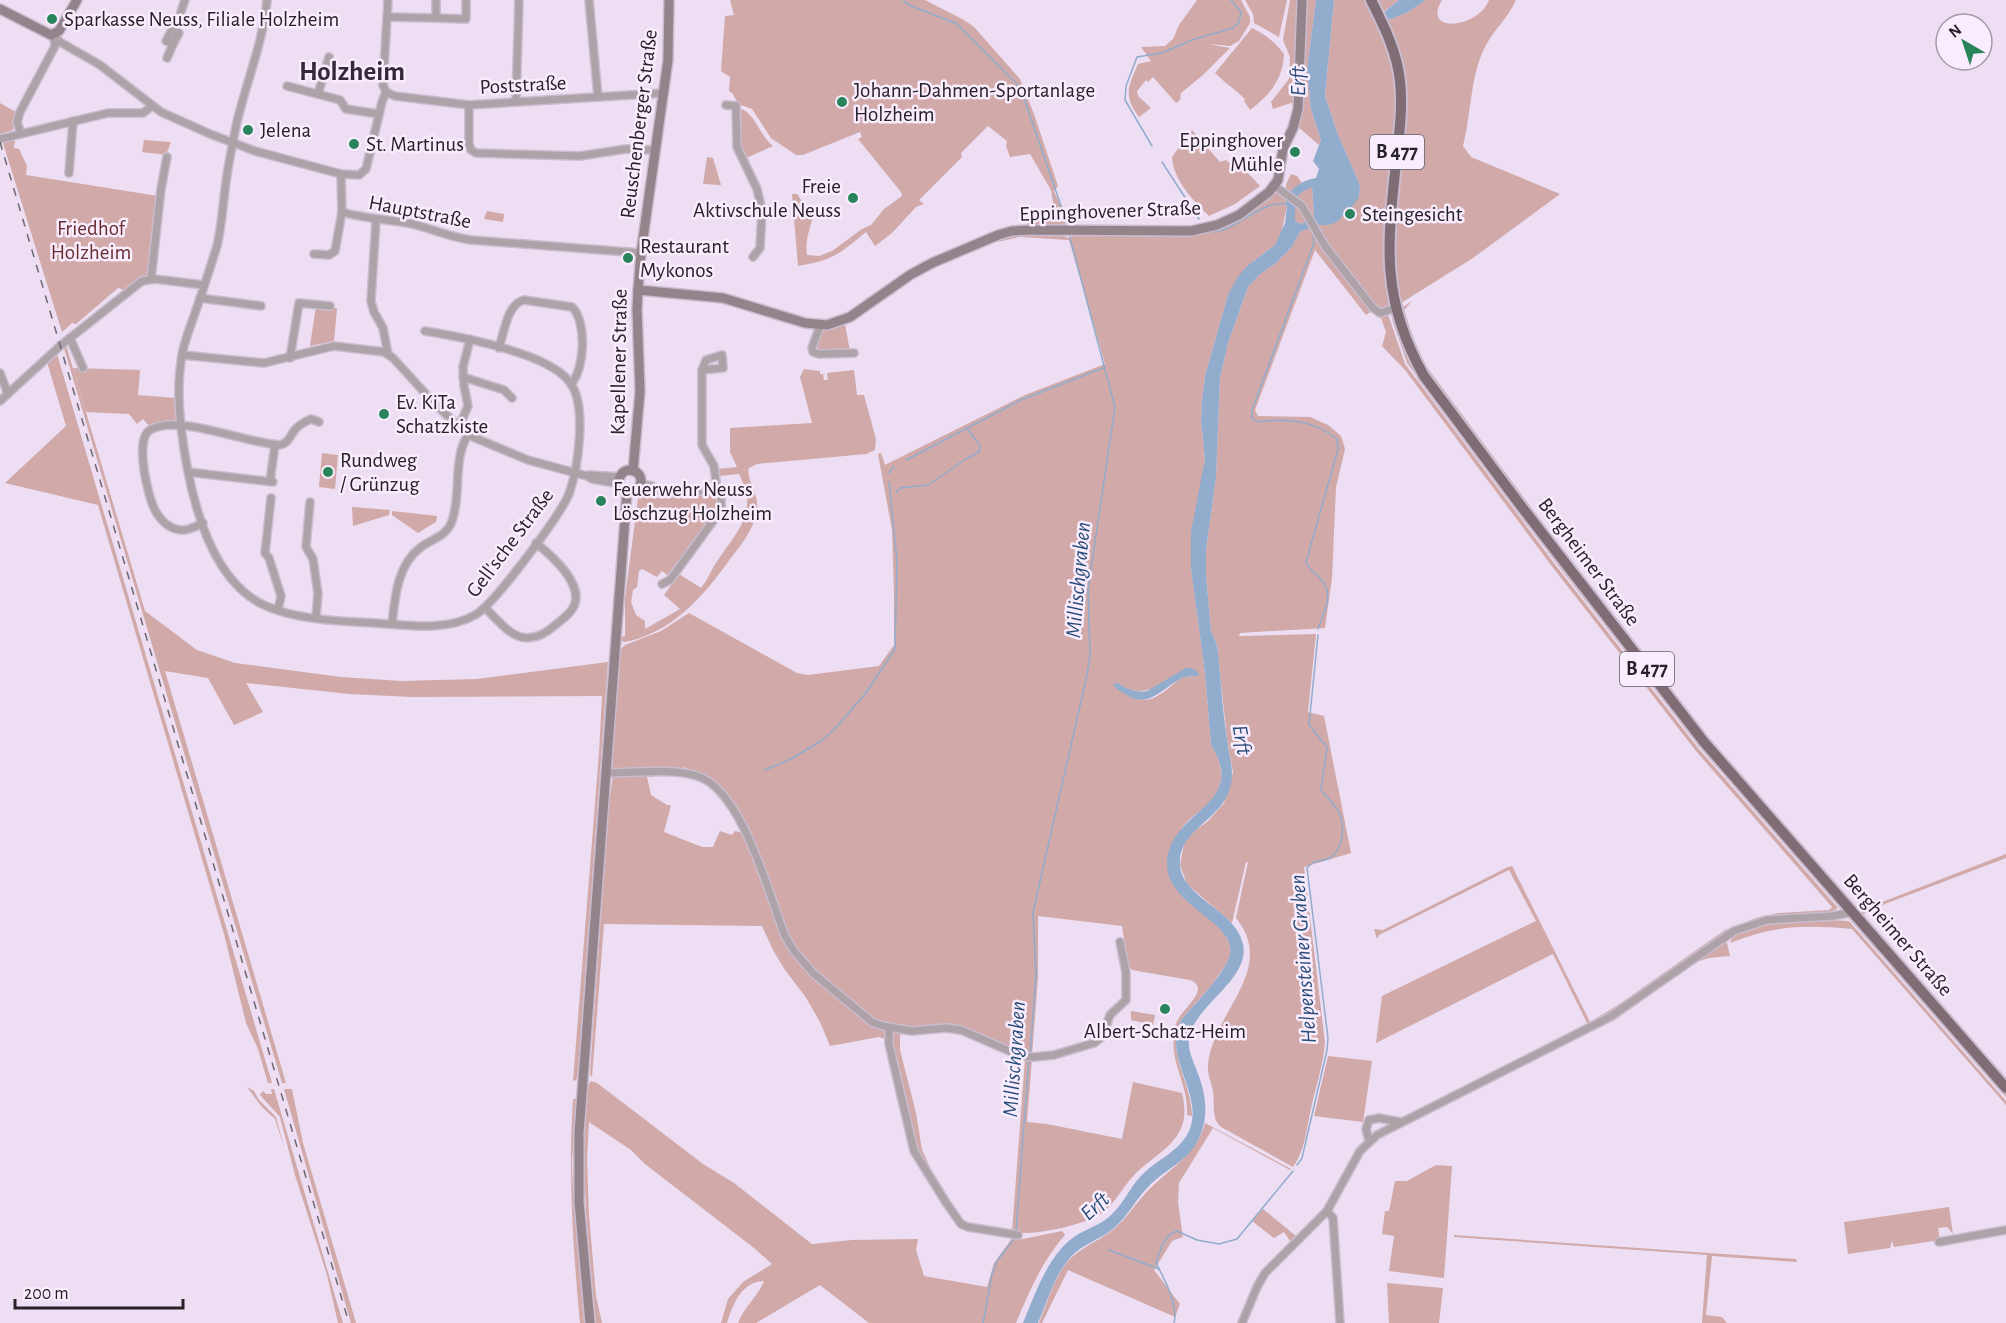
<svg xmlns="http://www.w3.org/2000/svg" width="2006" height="1323" font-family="'Alegreya Sans',sans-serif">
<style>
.green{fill:#d0a9a8;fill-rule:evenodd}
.water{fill:#92accd;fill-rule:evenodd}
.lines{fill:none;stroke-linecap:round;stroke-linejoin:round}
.stream{stroke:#92accd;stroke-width:1.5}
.street-casing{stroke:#c9bccf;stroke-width:10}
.secondary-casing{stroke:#c9bccf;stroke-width:12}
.primary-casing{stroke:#c9bccf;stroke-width:14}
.street{stroke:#ada2a7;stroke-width:7}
.secondary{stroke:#93838a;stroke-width:9}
.primary{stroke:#7f6c75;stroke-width:10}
.rail{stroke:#6f6672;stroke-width:1.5;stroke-dasharray:8 8;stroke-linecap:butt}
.poi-dot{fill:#27845b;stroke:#f9ecfd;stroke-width:2}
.labels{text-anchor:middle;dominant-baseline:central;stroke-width:5;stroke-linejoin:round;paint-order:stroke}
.shield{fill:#f9ecfd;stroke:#665e69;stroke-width:1.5}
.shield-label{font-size:20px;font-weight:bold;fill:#272129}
.poi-label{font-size:21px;fill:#272129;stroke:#f9ecfd;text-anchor:start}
.street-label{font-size:21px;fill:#272129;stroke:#f9ecfd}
.park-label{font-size:21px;fill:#692e30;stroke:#f9ecfd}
.water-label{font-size:22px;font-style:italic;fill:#274c78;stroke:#f9ecfd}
.district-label{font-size:27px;font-weight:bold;fill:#352939;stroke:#f9ecfd}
</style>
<rect width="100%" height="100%" fill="#eddef3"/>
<g class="green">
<path d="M730,0H925L964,20L974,27L1020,79L1034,114L1058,186L1054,191L1066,218L1065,225L1028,226L1026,219C1037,219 1047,222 1055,215L1051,190L1030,154L1010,157L1006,146L1007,141L988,126L961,153L962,157L919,200L924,204L916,207L892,233L875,246L866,232C839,254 834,260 798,266L792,194H797L813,218C809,229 805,243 807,255L819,256L832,251L862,229L871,225L884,209L902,196L901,192L858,139L862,137L860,132L803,155H796L771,138L752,109L738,104L733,94L729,91L730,77L721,71L725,16L734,15Z"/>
<path d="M1197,0H1241L1250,17V23L1239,41L1230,46L1207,44L1230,48L1203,75L1181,93L1180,100L1176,103L1153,77L1148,82L1146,80L1137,91L1138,96L1151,108L1139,117C1123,95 1128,88 1138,64L1151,61L1141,47L1165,46L1173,39L1179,25Z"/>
<polygon points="1245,0 1287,0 1279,37 1254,23 1253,14"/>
<polygon points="1290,0 1299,0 1294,102 1273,109 1271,102 1289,79 1290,57 1283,40"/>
<polygon points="1304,0 1316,0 1307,70 1311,109 1321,140 1319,145 1296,125"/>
<polygon points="1334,0 1367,0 1383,33 1397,82 1390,304 1384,309 1375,307 1329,248 1316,225 1328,225 1359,197 1360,185 1338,135 1325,96"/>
<polygon points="1375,0 1399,0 1382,13"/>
<path d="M1426,0H1442C1421,35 1479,28 1489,0H1516C1508,19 1491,32 1483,51C1470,80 1471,116 1463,146L1471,157L1560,194L1473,258L1401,303L1397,302L1392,265L1403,126L1386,21L1408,12Z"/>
<path d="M1252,28C1266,35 1275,42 1284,54C1283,79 1270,95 1250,110L1244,101L1245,99C1235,89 1226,84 1215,73Z"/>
<polygon points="0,103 16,112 13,130 0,134"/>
<path d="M740,109C755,112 759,135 773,146L744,159L739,146Z"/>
<path d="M1192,130L1220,162L1226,160L1238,170L1244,169L1260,186L1235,204L1209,216C1193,201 1173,179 1172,157Z"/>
<polygon points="15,140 14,148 19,149 27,166 26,175 158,196 150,275 124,290 118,288 76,324 72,323 62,332 3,143"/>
<polygon points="144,140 171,142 166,155 142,152"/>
<polygon points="707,157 713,158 721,185 703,184"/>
<polygon points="1291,174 1297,176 1302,183 1289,192 1286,190 1286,184"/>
<polygon points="1310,187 1312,187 1314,214 1312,218 1297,197 1299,194"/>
<path d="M1273,193H1278L1285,198L1287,206L1281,234L1275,245L1247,266L1228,295L1205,376L1202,400L1201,421L1205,459L1191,550V568L1205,673L1211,744C1222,762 1227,784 1211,801C1204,809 1194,814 1186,823C1175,835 1171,849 1167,865L1214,923L1224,933L1230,945L1231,954L1225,966L1211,986L1181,1020C1165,1053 1192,1082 1192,1116L1187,1115C1189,1081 1166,1061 1176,1024C1179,1011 1213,989 1190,980L1132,970L1128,965L1122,926L1038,916V978L1032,1055L1004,1048L961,1027L913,1029L876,1022L810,968L789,941L741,817L718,785L709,778L688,771L685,767L678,771L614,770L612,768L620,650L625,645L661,631L689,613L797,673L808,675L879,666L894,645V593L892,530L878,454L881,453L885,465L1025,395L1105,364L1069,240L1020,237L997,242V239C1019,233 1047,229 1069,238L1077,234L1191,233ZM1178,673L1199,676C1195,676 1189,676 1185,677C1177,679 1172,686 1166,690C1145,707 1133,700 1118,683C1140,700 1159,687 1178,673Z"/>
<polygon points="1295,203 1300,208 1308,220 1301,224 1295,221"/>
<polygon points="487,211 504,214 503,222 484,219"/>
<path d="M1311,227L1325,251L1372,311L1366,315L1315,250L1255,410L1258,416L1310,417L1328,425L1341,436L1345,449L1336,487L1332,578L1325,628L1240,633L1239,636L1316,634L1308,712L1324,716L1351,853L1304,867L1325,1043C1323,1064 1317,1083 1312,1104C1307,1125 1306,1149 1293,1167L1221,1127C1211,1118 1215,1104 1213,1092C1212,1083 1207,1075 1208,1065C1212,1013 1278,970 1236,918L1248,862H1246L1232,923L1187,884L1180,865L1184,844L1193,832L1208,821L1224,803L1233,772L1227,739L1217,645L1211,631L1206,575V550L1216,477L1220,378L1228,343L1248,287L1259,275L1276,263L1291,248L1300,232Z"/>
<polygon points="1412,301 1404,310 1414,340 1426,366 1571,561 1565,559 1437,388 1417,357 1400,309"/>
<polygon points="316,306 337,308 334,341 310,346"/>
<path d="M1387,315L1389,317L1405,364L1557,567L1698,748L1838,908C1822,919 1796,913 1777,915C1759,918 1744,924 1728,932L1610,1014L1591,1024L1587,1023L1553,954L1376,1043L1382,996L1536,921L1509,870L1379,935L1377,939L1374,929L1383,930L1508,867L1512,866L1590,1022L1618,1005L1725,930L1759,917L1779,913L1829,910L1832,907L1696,751L1554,569L1405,370L1382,346L1386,332L1381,318L1382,316Z"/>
<polygon points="1392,319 1396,321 1432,392 1838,903 1838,905 1701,748 1560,568 1407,363"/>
<polygon points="845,325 850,351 821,352 815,344 821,329"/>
<polygon points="66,345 145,611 197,650 235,663 341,677 401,681 477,679 608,662 578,1075 576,1080 573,1081 599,753 602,696 412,697 349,694 246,683 263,712 234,725 208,678 165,671 286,1083 282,1083 64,348"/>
<polygon points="57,354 272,1083 268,1083 258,1049 246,1023 224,934 98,505 5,483 66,426 47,362"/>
<polygon points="73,368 140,370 138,395 176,398 176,422 150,427 143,419 137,424 129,414 86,412"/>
<path d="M804,369L820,371V374H823L824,380H828L827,373L854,370L857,395H864L876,439L875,450L866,454L757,464L749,468C745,478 760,495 757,511C753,530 742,544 730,559C704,596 671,634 624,642L621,640V637L625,636V598L638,498L642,495L660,498L719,494L718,510L670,577L662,571L657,577L642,569L639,571L637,587L633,590L631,602L636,615L645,621V629L680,609L664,595L679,574L701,588C708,580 711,569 718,560C738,530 759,512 739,474L719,476L718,469L737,467L730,452V428L812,423L800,377Z"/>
<polygon points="322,453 338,455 335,489 319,487"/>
<polygon points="352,507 390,510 389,515 353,526"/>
<polygon points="392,511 437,516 436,522 418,533 392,515"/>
<polygon points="613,775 674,775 647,777 651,795 667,805 671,805 664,832 702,847 713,847 720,831 732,835 735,831 743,833 777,922 795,959 885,1031 887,1036 885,1039 879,1037 830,1046 820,1022 805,996 785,970 773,950 762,926 604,924 592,1077 590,1074 608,811"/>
<polygon points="2006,854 2006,858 1869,910 1863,915 2006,1079 2006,1083 1968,1039 1967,1035 1963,1034 1859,914 1864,909"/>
<path d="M1814,919L1849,921L2006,1101V1105L1852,929C1803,925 1776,925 1730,943L1733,935C1758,922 1786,921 1814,919Z"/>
<polygon points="1852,921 1856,921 2006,1092 2006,1097"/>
<polygon points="1723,941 1727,943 1730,956 1708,958 1697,962 1615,1020 1462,1095 1610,1020"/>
<polygon points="1131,1011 1155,1015 1153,1025 1131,1020"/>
<polygon points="896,1031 905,1033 900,1035 900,1050 916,1113 922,1150 937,1182 966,1224 962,1222 918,1155 891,1047 891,1034"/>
<polygon points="1328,1056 1372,1061 1363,1122 1314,1116"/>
<path d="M1025,1059H1032L1027,1122L1047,1124L1122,1139L1133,1082L1182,1093C1193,1138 1164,1147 1136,1173C1125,1184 1118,1198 1107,1209C1093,1224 1032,1237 1012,1232Z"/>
<path d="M591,1081L597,1083L622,1102L703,1164L734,1183L812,1244L852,1240L918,1239L916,1250L924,1276L987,1287L994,1263L1013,1237L1023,1239L1062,1231L1065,1235C1042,1261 1029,1292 1016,1323H869L820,1285L756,1323H738C744,1307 758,1296 764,1281C741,1282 733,1304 727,1323H721L728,1299L743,1282L772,1264L754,1248L645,1164L631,1150L589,1122L587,1159L589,1215L596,1296L602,1323H596C588,1244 579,1164 588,1085Z"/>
<polygon points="247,1087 254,1091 259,1100 276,1117 284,1147 275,1119 261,1106"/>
<polygon points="271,1089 274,1089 343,1323 338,1323 327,1275 295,1175 280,1117 260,1095 263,1091 266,1094 272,1094"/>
<polygon points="284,1089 292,1089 303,1143 356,1323 351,1323"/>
<path d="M573,1099H576L572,1162L573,1192L584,1323H580C573,1248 568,1175 573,1099Z"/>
<path d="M1205,1123L1291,1169L1290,1170L1213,1128L1179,1183L1178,1202L1183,1237L1172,1241L1154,1270L1180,1304L1175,1317L1068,1270L1042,1323H1039C1047,1303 1054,1278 1068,1261C1080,1248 1096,1242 1110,1232C1123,1223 1133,1207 1144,1195C1165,1171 1197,1156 1205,1123Z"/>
<polygon points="1436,1165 1452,1166 1444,1278 1389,1271 1394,1236 1382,1234 1385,1211 1389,1211 1395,1181 1407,1181"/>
<polygon points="1949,1207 1953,1234 1947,1227 1938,1228 1940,1240 1894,1247 1892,1241 1890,1248 1848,1254 1844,1222"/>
<polygon points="1263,1209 1296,1236 1290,1241 1284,1232 1274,1238 1252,1221"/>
<polygon points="1454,1235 1796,1259 1797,1262 1712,1256 1706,1315 1722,1317 1727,1323 1702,1323 1707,1255 1454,1237"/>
<polygon points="1387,1283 1443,1288 1439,1323 1389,1323"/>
</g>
<g class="water">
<path d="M1316,0H1334L1325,96L1338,135L1360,185L1359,197L1350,210L1335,223L1328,225H1316L1300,232L1291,248L1276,263L1259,275L1248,287L1228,343L1220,378L1216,477L1206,550V575L1211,631L1217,645C1221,676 1222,708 1227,739C1229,756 1235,771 1230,788C1222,820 1177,830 1180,865C1182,898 1236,910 1243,944C1251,980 1192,1006 1189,1040C1188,1049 1192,1058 1195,1066C1206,1092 1211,1118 1196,1144C1184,1163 1163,1171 1149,1186C1136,1199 1128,1216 1114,1228C1103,1238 1088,1242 1076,1252C1056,1269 1048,1300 1038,1323H1023C1035,1295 1046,1260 1070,1240C1082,1230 1097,1227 1109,1217C1124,1204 1131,1184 1146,1171C1161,1158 1181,1149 1189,1131C1205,1094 1162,1059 1181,1020C1194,1005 1226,973 1230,954C1237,923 1168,906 1167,865C1167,809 1250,807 1211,745L1205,673L1191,569V532L1205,459L1201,421L1202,400L1205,376L1228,295L1237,278L1247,266L1275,245L1285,223L1287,206L1285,198C1292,188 1303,180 1316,178L1319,169L1313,161L1321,140L1311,109L1307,70ZM1312,187L1314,214L1312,218L1301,224L1295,221C1296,202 1291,196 1312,187Z"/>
<polygon points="1399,0 1426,0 1408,12 1386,21 1382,14"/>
<path d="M1186,668H1192L1198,672L1199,676C1192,676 1186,676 1180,679C1163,688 1149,708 1128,696C1122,692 1116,690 1113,684L1118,683C1126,689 1137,693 1147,691Z"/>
</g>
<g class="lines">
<g class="stream">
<polyline points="903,0 909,5 957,24 1020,87 1068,226"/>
<polyline points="1152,146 1125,100 1126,86 1137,57 1162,53 1192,40 1233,28 1239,22 1241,12 1231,0"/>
<polyline points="1162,162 1199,219"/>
<polyline points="1309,226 1313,233"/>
<path d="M1206,232C1212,231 1219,232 1225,229C1246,221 1263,201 1287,204"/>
<path d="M1313,237L1314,243L1252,410V418L1258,422C1287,418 1313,420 1337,439L1338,449L1306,562C1308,568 1313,572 1318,576C1336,593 1325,609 1318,629"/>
<polyline points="906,460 1021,400 1103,368"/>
<polyline points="889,473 894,466"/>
<polyline points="896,492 900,488 928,485 966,459 979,452 980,446 967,428"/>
<polyline points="765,770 791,759 821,741 834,730 865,694 895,649 897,561 889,482"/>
<polyline points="1030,1055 1036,974 1033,912 1087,675 1090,655 1088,589 1115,407 1069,234"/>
<path d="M1297,1165L1302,1158L1327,1050L1328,1038L1307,868C1313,860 1319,862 1328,859C1344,851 1345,826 1339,812C1335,805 1327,797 1321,790L1327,747L1309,725L1318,635"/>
<polyline points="1016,1231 1029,1059"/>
<polyline points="1109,1250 1159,1269"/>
<polyline points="983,1323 992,1274 997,1261 1014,1239"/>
<path d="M1174,1323C1179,1306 1164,1278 1156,1263C1160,1250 1164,1235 1177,1231L1197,1240L1219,1244L1237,1239L1293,1171"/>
</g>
<g class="street-casing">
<g id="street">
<path d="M267,0C263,45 244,87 235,131C232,148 228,165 226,182C223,203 222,225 217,246C210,268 203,291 195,313C191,325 186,337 183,350C178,374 178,402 181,427C188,485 206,580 266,606C298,620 339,621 374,623C407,625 445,632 475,615C494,605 560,515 569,494C578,468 588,404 569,381C546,352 461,337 425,331"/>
<polyline points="589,0 598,97"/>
<polyline points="387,17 436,18 436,0"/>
<polyline points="436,18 466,19 466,0"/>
<polyline points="172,30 179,33 173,44"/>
<polyline points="53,34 60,42 100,65 161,112 210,134 255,151 341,174 359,175 366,169 382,102 386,92 383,85 388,0"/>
<polyline points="167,58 173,44 166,41 180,15 185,0"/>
<polyline points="287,86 340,100 346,109 379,114"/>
<polyline points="386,92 395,96 469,105 664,93"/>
<polyline points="318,94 329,57"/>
<polyline points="516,102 519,0"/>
<polyline points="469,105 469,144 471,150 476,153 580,156 626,149 655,150"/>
<polyline points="726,105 736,106 737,147 757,189 762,211 760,248 753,257"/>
<polyline points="21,134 17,122 20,112 55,46 54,37"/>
<polyline points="0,139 108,113 143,113 152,106"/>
<polyline points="69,173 73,121"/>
<polyline points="1275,186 1302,206 1325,246 1373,308 1380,313 1396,308"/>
<path d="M342,212C365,219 388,219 412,224C432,229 450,237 471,240L641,253"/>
<polyline points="376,220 371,301 374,312 383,328 388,354"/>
<polyline points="314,254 329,255 335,251 342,212 341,174"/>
<polyline points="151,279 161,189 167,157"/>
<polyline points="200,298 261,306"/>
<polyline points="820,326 812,348 813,352 819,354 854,353"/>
<polyline points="70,338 83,368"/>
<path d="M499,348C504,333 507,304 524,300L572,307C587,321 585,369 571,384"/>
<polyline points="182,355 264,363 334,346 384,352 393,358 435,404 468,435 528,460 587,476 592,479 620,484"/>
<polyline points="290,358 299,303 330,306"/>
<polyline points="702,370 723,368 722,355 706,360 702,370 702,445 714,466 717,490"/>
<polyline points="0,373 8,394"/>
<polyline points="463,377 504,390 512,398"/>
<polyline points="0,401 60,346 142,281 155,279 204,285"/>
<polyline points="459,427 468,406 464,386 463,367 470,339"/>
<polyline points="188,472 273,482"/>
<polyline points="589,475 621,477"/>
<polyline points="270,481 275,445"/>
<polyline points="641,484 652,486 664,493 717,490 721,494 721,508 716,517 670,580 662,584"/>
<polyline points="271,498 265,553 269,558 281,596 278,610"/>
<polyline points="310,502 306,547 313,559 318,594 316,617"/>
<path d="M203,523C196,526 189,531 181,530C170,529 162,522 156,512C148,499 134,439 150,430C177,413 248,444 280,445C288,443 289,438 294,431C298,425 304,422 311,419L319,422"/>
<path d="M485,608C495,617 508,634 521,637C534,640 545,634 554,626C561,620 570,615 574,606C584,584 551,555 536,543"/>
<path d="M392,624C395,597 397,565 421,547C432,539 447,536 452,521C462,493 452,460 468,435"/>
<path d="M606,773C633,773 671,768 697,776C742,789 769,895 785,936L794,951L814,974L872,1022L883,1026L912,1031L946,1028L961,1030L1021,1056L1034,1057L1054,1055L1094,1043L1103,1036L1110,1015L1126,1000V972L1120,942"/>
<polyline points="889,1028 889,1044 914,1151 947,1204 961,1224 968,1227 1018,1235"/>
<polyline points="1369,1141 1366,1129 1369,1120 1379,1118 1400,1122"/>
<polyline points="1327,1211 1333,1218 1340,1323"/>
<polyline points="1939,1242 2006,1230"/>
<polyline points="1242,1323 1257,1287 1265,1273 1327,1211 1360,1151 1377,1135 1610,1017 1734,931 1767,920 1833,916 1852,912"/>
</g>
</g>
<g class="secondary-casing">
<g id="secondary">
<polyline points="0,9 51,35 59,31 77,0"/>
<polyline points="638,290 723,298 805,323 827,325 850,317 910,275 932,263 998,235 1012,231 1030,230 1191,231 1217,225 1239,215 1269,192 1278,180 1283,149 1293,128 1298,109 1302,0"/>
<circle cx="630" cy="481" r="11"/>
<polyline points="633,471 640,391 637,310 638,290 641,253 668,60 669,0"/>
<polyline points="590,1323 579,1202 579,1133 627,492"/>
</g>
</g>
<g class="primary-casing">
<path id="primary" d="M1371,0C1384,26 1397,52 1400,81C1403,108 1399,136 1396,163C1387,246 1381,300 1424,376L1521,506L1704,742L2006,1088"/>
</g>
<use href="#street" class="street"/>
<use href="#secondary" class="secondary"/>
<use href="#primary" class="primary"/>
<polyline class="rail" points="0,142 349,1323"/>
</g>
<g class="poi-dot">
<circle cx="52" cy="19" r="6"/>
<circle cx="842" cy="102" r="6"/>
<circle cx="248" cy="130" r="6"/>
<circle cx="354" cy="144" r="6"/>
<circle cx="1295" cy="152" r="6"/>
<circle cx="853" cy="198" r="6"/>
<circle cx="1350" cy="214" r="6"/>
<circle cx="628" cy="258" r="6"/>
<circle cx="384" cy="414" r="6"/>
<circle cx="328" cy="472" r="6"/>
<circle cx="601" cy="501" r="6"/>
<circle cx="1165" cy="1009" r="6"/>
</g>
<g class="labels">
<g class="shield">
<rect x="1370" y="135" width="54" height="34" rx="4.5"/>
<rect x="1620" y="652" width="54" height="34" rx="4.5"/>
</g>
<g class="shield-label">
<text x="1397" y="152">B 477</text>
<text x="1647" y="669">B 477</text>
</g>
<g class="poi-label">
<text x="64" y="19">Sparkasse Neuss, Filiale Holzheim</text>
<text x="854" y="90">Johann-Dahmen-Sportanlage<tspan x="854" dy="24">Holzheim</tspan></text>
<text x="260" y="130">Jelena</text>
<text x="1283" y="140" text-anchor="end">Eppinghover<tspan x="1283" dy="24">Mühle</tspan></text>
<text x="366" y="144">St. Martinus</text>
<text x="841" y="186" text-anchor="end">Freie<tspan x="841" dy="24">Aktivschule Neuss</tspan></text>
<text x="1362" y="214">Steingesicht</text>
<text x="640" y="246">Restaurant<tspan x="640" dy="24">Mykonos</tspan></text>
<text x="396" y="402">Ev. KiTa<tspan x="396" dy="24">Schatzkiste</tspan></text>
<text x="340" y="460">Rundweg<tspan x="340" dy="24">/ Grünzug</tspan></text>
<text x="613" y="489">Feuerwehr Neuss<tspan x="613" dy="24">Löschzug Holzheim</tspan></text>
<text x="1165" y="1031" text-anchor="middle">Albert-Schatz-Heim</text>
</g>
<g class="street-label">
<text transform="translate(523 85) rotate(-3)">Poststraße</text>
<text transform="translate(639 124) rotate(-83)">Reuschenberger Straße</text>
<text transform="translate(1110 211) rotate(-2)">Eppinghovener Straße</text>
<text transform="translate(420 212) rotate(11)">Hauptstraße</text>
<text transform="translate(619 362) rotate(-89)">Kapellener Straße</text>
<text transform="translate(510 543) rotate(-53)">Gell'sche Straße</text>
<text transform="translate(1589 562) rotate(53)">Bergheimer Straße</text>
<text transform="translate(1898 935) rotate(49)">Bergheimer Straße</text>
</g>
<g class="park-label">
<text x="91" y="228">Friedhof<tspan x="91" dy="24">Holzheim</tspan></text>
</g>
<g class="water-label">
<text transform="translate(1298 81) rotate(-91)">Erft</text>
<text transform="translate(1078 580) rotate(-85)">Millischgraben</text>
<text transform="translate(1242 740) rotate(80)">Erft</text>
<text transform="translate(1303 959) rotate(-94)">Helpensteiner Graben</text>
<text transform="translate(1014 1059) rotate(-86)">Millischgraben</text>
<text transform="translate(1095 1206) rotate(-42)">Erft</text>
</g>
<g class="district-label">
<text x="352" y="71">Holzheim</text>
</g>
</g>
<g transform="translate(1964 42) rotate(321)"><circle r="28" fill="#f9ecfd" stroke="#a59ba8" stroke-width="1.5"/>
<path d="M0-4.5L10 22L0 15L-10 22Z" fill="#27845b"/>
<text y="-9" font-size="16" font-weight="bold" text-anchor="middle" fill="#272129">N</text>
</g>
<path d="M15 1299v9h168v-9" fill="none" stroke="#272129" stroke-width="3"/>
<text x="24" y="1299" font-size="18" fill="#272129" stroke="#f9ecfd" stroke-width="4.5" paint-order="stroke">200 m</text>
</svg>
